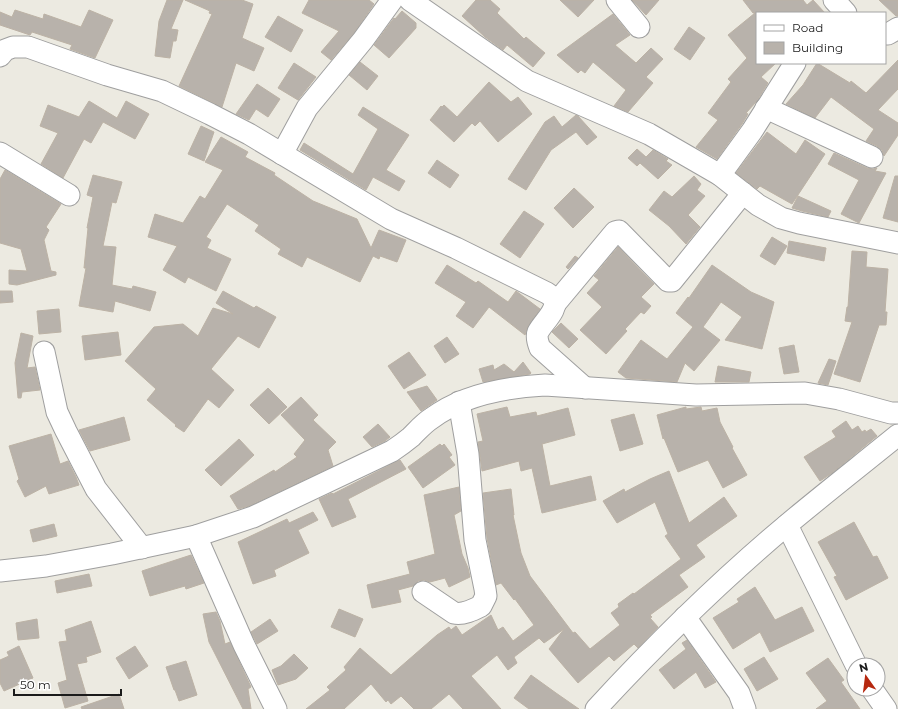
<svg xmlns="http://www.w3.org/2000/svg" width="898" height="709" font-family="Montserrat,sans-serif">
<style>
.building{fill:#b8b2ab;stroke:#bcb2a5}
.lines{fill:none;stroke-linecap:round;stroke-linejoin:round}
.minor-casing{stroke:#9f9f9f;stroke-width:23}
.minor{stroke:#fff;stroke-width:21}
</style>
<rect width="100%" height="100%" fill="#eceae1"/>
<g class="building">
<polygon points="167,0 183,0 171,29 178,30 176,41 173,41 170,58 155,56 159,21"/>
<polygon points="185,0 242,0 253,4 242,38 264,48 254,71 236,63 222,107 179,86 212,14 209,13 210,11"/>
<polygon points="309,0 369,0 374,4 354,33 331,60 321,52 339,31 302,13"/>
<polygon points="476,0 490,0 500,9 497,13 524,39 526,37 545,53 533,67 507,45 503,50 485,37 462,16"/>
<polygon points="560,0 594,0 578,17"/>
<polygon points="632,0 659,0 646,15"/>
<polygon points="743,0 803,0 807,5 813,0 825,13 757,13 757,63 776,63 761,77 768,83 757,101 746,113 748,114 742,124 717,159 696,147 718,120 708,113 731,82 728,79 747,58 728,35 755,13 753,13"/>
<polygon points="879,0 898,0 898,16 896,16"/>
<polygon points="15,10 43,19 44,14 81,27 89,10 113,20 95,58 70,49 72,45 32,32 30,35 0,25 0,12 12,17"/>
<polygon points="402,11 416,23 416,28 389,58 374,45 394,18 395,19"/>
<polygon points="613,14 630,35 615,45 636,63 651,48 663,59 646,77 653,83 628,112 614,106 626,90 593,62 585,73 581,70 578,73 557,55"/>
<polygon points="278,16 303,30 291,52 265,37"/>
<polygon points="689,27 705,38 690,60 674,49"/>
<polygon points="898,60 898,89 878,110 898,123 898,135 884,156 882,150 877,146 866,141 874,129 831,97 815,118 786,104 803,85 817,63 850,83 851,81 866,93"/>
<polygon points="360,62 378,76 367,90 349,75"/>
<polygon points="294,63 316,77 298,100 278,88"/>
<polygon points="489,82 511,102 518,97 532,114 498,142 480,121 475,126 472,123 454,142 430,120 441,106 442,107 444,105 457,117"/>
<polygon points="257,84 280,99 268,117 256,109 249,120 236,114"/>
<polygon points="89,101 117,118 126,101 149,114 135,139 103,122 91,143 84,139 63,178 41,164 58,133 40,126 48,105 79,117"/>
<polygon points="363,107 409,135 386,170 405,181 399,191 373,177 366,190 300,150 304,143 353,174 378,129 358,115"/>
<polygon points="576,115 578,116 597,137 587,145 576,132 551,150 526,190 508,179 545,122 554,116 562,127"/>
<polygon points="201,126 214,132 204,161 188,154"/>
<polygon points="767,132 796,154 805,140 825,154 792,204 760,186 757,189 736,173"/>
<polygon points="221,137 248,152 245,157 275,173 274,175 313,201 357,219 371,248 379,230 406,240 397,262 380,256 379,259 373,256 360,282 307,257 302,267 278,254 281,249 255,231 259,225 227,204 206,237 211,240 207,248 231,259 216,291 188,277 185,283 163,270 177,246 148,237 155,214 183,223 200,196 205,199 223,170 205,162"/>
<polygon points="637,149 646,157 653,150 668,159 666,161 672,165 658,179 640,163 637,166 628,158"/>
<polygon points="834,153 867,168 873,169 877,168 875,171 886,173 859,223 841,214 859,180 828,164"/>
<polygon points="437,160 459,175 450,188 428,173"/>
<polygon points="5,170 61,204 46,227 49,230 44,240 51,271 56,272 56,275 17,285 9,284 9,270 27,271 21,249 0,243 0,179"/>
<polygon points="93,175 122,182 116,203 112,202 103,246 116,247 112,285 132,289 133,286 156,292 150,311 115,301 113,312 79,306 86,268 84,268 88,228 87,228 93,197 87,195"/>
<polygon points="694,176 701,184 697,190 705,196 688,215 700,227 686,244 669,226 649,210 664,191 672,197"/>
<polygon points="895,176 898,176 898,222 883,218"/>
<polygon points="574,188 594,207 573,228 554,208"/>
<polygon points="798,196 831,211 828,217 802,211 792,208"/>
<polygon points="524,211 544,224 520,258 500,244"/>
<polygon points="772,237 787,246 775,265 760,256"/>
<polygon points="789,241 826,248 824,261 787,253"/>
<polygon points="618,247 654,284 641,297 651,306 644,314 641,312 625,329 627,331 606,354 580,330 602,307 587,293 599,280 594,276"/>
<polygon points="852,251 867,252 866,267 888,269 885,312 887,312 886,325 879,325 860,382 834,374 852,322 845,321 847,307 848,307"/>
<polygon points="575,256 578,258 568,269 566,267"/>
<polygon points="447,265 476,283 478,281 508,302 516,291 540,309 528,326 525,335 489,307 473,328 456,316 466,302 435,283"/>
<polygon points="712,265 751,292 774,302 762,349 725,340 742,317 721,302 703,327 720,340 694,371 685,363 677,382 626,378 618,372 641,340 667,359 693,327 676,313 688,297 689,298"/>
<polygon points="0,291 12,291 13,302 0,303"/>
<polygon points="223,291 254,308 256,306 276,317 259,348 238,336 211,369 234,390 219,408 208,399 184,432 175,426 176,425 147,400 156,389 125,361 154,327 183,324 198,336 213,308 233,314 216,303"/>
<polygon points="59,309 61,332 39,334 37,311"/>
<polygon points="561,323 578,339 569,348 552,332"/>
<polygon points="118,332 121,355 85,360 82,336"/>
<polygon points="21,333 33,336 27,368 35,367 40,390 22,392 21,398 18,398 15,363"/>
<polygon points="447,337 459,354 445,363 434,346"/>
<polygon points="794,345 799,372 784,374 779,348"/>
<polygon points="409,352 426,375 404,389 388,366"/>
<polygon points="829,359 836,361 828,385 818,383"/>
<polygon points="523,362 531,373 530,374 483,382 479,369 493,365 494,370 504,364 514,372"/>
<polygon points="718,366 751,372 749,382 715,382"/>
<polygon points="427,386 437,400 421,411 407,392"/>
<polygon points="268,388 287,407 269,424 250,405"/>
<polygon points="301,397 318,415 313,420 336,442 328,450 333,466 249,506 238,509 230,496 274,470 275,472 297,457 294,454 305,440 281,415"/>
<polygon points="507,407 510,417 536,412 537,416 568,408 575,435 542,444 550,486 591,476 596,500 542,513 532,468 521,471 519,461 482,471 478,442 483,441 477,414"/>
<polygon points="686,407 686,409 701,407 702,411 717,408 720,422 733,447 732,448 747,475 723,488 708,460 678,472 664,438 663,439 657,415"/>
<polygon points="634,414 643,444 620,451 611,420"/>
<polygon points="124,417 130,440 90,451 79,430"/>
<polygon points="846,421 852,430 858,426 862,432 865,430 866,432 871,429 877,436 832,473 820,481 804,457 836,437 832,431"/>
<polygon points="378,424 390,437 385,441 372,447 363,437"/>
<polygon points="51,434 60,464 68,461 76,477 79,485 49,494 46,486 25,497 17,481 19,479 9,446"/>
<polygon points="239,439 254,455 221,486 205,470"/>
<polygon points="440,444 442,446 444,444 452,455 449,457 455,465 423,488 408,467"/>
<polygon points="400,460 406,469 348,499 356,517 332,527 319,499 332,493 333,494"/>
<polygon points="669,471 689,523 724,497 737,516 696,545 705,557 679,575 688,587 650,615 652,617 650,618 658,627 638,648 634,644 614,661 609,656 578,683 549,649 564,629 544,643 539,638 514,657 517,663 508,670 497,655 471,676 501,709 463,709 449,694 431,709 414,709 401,696 391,704 388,700 386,702 371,684 344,709 306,709 330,690 327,687 346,670 344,667 360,648 391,675 437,635 449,627 451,630 456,626 462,635 491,615 498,630 503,627 513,641 534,625 515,599 514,600 501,583 496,585 487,538 483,493 511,489 514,515 513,515 521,553 530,576 573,633 575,632 590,649 620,625 611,613 619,607 618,604 633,593 634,594 681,559 665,536 668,534 655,502 617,523 603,501 624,489 625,492 650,479"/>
<polygon points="459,487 461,511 454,515 462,554 468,568 470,577 449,587 445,578 430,582 424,580 418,581 413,586 398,590 401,602 372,608 367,585 410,574 407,562 435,554 424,495"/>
<polygon points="313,512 318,520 298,530 309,553 274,570 276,576 253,584 238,542 287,519 289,523"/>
<polygon points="854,522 873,557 877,556 888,578 846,600 834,577 837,576 818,542"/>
<polygon points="54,524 57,536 33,542 30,530"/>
<polygon points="191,555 204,583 186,589 185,586 150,596 142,571"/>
<polygon points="89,574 92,586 57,593 55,581"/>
<polygon points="755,587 775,620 802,607 814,631 770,652 760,632 733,649 713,618 739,602 737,599"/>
<polygon points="339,609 363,619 355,637 331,627"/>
<polygon points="216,612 220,621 225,644 230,642 251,687 248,689 251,709 243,709 209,642 203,614"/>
<polygon points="37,619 39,638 18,640 16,623"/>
<polygon points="270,619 278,631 257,644 251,632"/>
<polygon points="91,621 101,652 86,657 87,662 77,664 88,701 65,708 58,683 67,680 59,642 67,641 65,630"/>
<polygon points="687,640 716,682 705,688 696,672 674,689 659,670 686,649 682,643"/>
<polygon points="19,646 33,678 4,691 0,683 0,660 9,656 7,652"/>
<polygon points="135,646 148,666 129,679 116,658"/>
<polygon points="294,654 308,668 296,679 278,685 272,670 281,666"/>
<polygon points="764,657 778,679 757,691 744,669"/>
<polygon points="828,658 844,680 841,682 860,709 816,709 827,701 806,673"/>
<polygon points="186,661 197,695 179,701 175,690 174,690 166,667"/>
<polygon points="531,675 556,693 579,709 529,709 514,698"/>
<polygon points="119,694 124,709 82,709 81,707"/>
</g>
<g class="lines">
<g class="minor-casing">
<g id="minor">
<polyline points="410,0 527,81 649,134 720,175 758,205 781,218 799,223 898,243"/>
<polyline points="617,0 639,27"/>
<polyline points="834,0 846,13"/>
<polyline points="885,34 888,34 898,28"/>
<path d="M0,56L5,50L13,47H28L107,75L162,91L210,114L249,134L391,219L456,248L547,293L554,298C559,310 543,322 538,332C536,337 538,343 540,348L585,388"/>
<polyline points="766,108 872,157"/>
<polyline points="0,153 69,195"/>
<polyline points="282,154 307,108 363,40 392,0"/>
<polyline points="720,175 752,131 795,63"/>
<polyline points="555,304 615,232 619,231 668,281 672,281 743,193"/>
<polyline points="44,352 57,412 66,431 96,489 142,548"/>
<polyline points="787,525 856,665"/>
<polyline points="196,536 244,645 276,709"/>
<path d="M0,571L46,566L112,554L196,536L253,517L392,451C398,447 405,442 411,437C418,430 424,423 432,418C464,394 506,387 545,385L696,395L805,393L839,399L891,413H898"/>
<path d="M423,592L454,613C463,615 473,610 481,606L486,596L485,589L475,540L468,454L459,402"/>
<polyline points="685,617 739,693 745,709"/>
<polyline points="872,689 886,709"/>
<path d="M596,709C656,644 720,581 788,524C824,494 861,465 898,435"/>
</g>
</g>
<use href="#minor" class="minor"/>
</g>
<rect x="756" y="12" width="130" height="52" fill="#ffffff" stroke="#a4a4a4"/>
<rect x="764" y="25" width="20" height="6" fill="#ffffff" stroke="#a4a4a4"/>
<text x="792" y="32" font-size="12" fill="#1b1b1b">Road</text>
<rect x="764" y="42" width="20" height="12" fill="#b8b2ab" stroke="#a4a4a4"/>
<text x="792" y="52" font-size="12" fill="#1b1b1b">Building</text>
<g transform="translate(866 677) rotate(346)"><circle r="19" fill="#ffffff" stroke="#a4a4a4"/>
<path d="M0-3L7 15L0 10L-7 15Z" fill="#b6280f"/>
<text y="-6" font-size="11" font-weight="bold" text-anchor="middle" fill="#1b1b1b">N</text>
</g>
<path d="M14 689v6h107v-6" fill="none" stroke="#1b1b1b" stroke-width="2"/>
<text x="20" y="689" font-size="12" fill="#1b1b1b" stroke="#ffffff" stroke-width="3" paint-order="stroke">50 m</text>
</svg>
